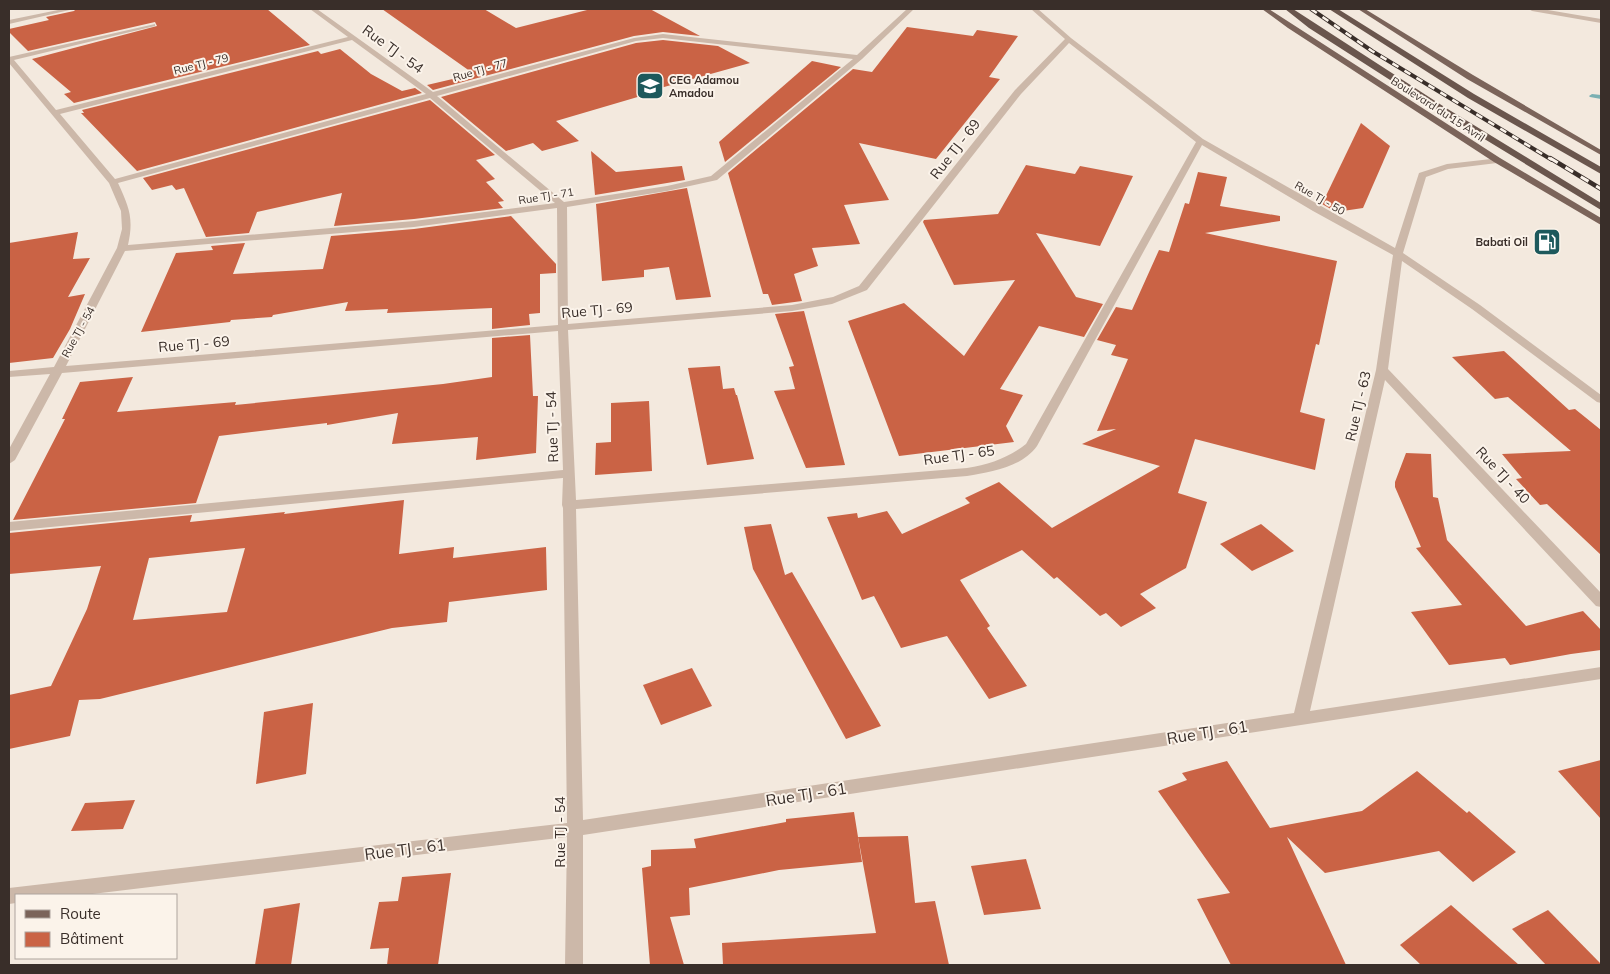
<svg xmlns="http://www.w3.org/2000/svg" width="1610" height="974" font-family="Mulish,sans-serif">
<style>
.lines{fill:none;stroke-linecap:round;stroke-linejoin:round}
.stream{fill:#7bb0b2;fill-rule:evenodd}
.building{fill:#ca6345;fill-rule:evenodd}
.minor{fill:#ccb8a9;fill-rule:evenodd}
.primary{fill:#7b645a;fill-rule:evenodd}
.trunk{fill:#6a564d;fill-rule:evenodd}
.rail-far1-casing{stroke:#392e29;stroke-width:4}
.rail-casing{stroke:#392e29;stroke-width:4.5}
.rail-far1{stroke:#fbf3ea;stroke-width:2.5;stroke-dasharray:7;stroke-linecap:butt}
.rail{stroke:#fbf3ea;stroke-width:3;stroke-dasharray:9;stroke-linecap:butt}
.labels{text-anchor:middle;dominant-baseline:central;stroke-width:4;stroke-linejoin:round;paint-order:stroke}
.far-street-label{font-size:11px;fill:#392e29;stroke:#fbf3ea}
.far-poi-label{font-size:11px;font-weight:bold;fill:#392e29;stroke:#fbf3ea;text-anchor:start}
.street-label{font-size:14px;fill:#392e29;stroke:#fbf3ea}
.near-street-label{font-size:16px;fill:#392e29;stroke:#fbf3ea}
</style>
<rect width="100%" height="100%" fill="#f3e9de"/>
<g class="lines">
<polygon class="stream" points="1592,94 1601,95 1601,99 1590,97 1589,96"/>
</g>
<g class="building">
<polygon points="76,9 267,9 310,45 74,103 64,94 71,92 32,59 157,26 155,22 28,51 9,32 9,29 49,20 46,17 74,11"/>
<polygon points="382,9 484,9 516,28 591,9 650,9 700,36 663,32 634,36 433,90 427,85 474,74"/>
<polygon points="907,27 973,36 977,30 1018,36 989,77 1000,79 936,159 859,143 889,200 844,205 860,244 812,248 818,266 794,274 802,301 772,305 768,294 763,294 728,173 853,69 872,72"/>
<polygon points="663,40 718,46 750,63 639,94 641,96 556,121 579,141 542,151 533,143 506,151 441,97 636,43"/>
<polygon points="340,49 371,74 402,91 415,88 422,93 137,171 81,113 84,113 82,110 318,51 321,54"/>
<polygon points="812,61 841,67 725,162 719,142"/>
<polygon points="430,100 495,155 476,160 495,179 486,182 504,201 498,202 503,208 414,219 334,226 342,193 257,212 249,233 206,237 184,188 176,190 172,185 152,190 143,178"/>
<polygon points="1361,123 1390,146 1363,208 1336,212 1322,204"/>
<polygon points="591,151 616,172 682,166 685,180 595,195"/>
<polygon points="1026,165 1075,174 1080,166 1133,176 1100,246 1036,233 1076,297 1103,304 1084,337 1039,326 1000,389 1023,395 1006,426 1014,442 899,456 848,321 904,303 964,356 1015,280 954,285 923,222 924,220 998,214"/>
<polygon points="1198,172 1227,177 1220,206 1280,216 1280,221 1205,233 1337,261 1319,345 1316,344 1300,412 1325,419 1315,470 1195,439 1178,493 1207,502 1186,568 1140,594 1156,608 1121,627 1106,613 1100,616 1057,577 1054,579 1022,550 960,580 990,626 987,628 1027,686 989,699 947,636 901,648 874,596 862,600 827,517 857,513 858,518 887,511 902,534 970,503 965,498 999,482 1052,528 1160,466 1082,444 1116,429 1097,431 1128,359 1111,355 1116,345 1097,340 1116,307 1132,310 1159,250 1169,252 1185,203 1189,204"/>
<polygon points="687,188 711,297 676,300 669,267 644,270 644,277 602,281 596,204"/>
<polygon points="511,216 556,264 556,273 540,274 540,313 529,314 530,325 492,329 492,308 387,313 388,309 345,311 348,302 273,315 272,317 231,320 230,322 141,332 176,253 213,250 211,246 245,243 233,274 323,269 331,236 414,229"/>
<polygon points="78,232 73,259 90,258 68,297 85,294 70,329 53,358 9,363 9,243"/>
<polygon points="804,311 827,397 845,465 806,468 774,391 795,389 789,367 794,366 775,314"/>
<polygon points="530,335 533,396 538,396 536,453 476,460 478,437 392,444 398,413 327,425 327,423 219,436 196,503 13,520 65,419 62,419 80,382 133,377 117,412 236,402 235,405 443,384 492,377 492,338"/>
<polygon points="1504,351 1569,410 1575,409 1601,430 1601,555 1547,504 1540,505 1516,479 1522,478 1502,454 1571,451 1508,397 1495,399 1452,357"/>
<polygon points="720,366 723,389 734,388 736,395 737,395 754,459 707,465 688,368"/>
<polygon points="649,401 652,471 595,475 596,443 611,442 611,403"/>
<polygon points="1406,453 1431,454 1433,497 1438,498 1447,540 1526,626 1583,611 1601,630 1601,650 1571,654 1510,665 1505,658 1449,665 1411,612 1462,605 1416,548 1421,547 1395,487 1395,482"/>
<path d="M404,500L399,554L454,547L453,558L546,547L547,590L449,602L447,622L392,628L100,699L79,700L70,736L9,749V695L51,686L87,609L101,566L9,574V533L192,515L190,522L285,512L284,514ZM245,548L227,612L133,620L149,558Z"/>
<polygon points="771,524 785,575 792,572 881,726 846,739 753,569 744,527"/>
<polygon points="1261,524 1294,551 1252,571 1220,544"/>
<polygon points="692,668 712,706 661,725 643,685"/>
<polygon points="313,703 306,774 256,784 264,712"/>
<polygon points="1601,760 1601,819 1558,771"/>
<polygon points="1227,761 1270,828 1362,811 1417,771 1467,813 1469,811 1516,852 1473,882 1439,851 1325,873 1287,837 1346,965 1231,965 1197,899 1230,893 1158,791 1187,780 1182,773"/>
<polygon points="135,800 123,829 71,831 85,803"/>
<polygon points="854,812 862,862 779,870 689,888 690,915 670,917 684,965 650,965 642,868 651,866 651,850 696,848 694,839 786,822 786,819"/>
<polygon points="908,836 915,903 935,901 949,965 723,965 722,943 876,933 858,837"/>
<polygon points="1026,859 1041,909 984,915 971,866"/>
<polygon points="451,873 438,965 387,965 389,948 370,949 379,902 398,901 402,877"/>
<polygon points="300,903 291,965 255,965 264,909"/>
<polygon points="1451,905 1519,965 1421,965 1400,945"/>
<polygon points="1548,910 1601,964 1601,965 1546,965 1512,929"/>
</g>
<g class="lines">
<g class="minor">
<polygon points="63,9 74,9 9,24 9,20"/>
<path d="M310,9H317L433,92L634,38L663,34L857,55L907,9H914L862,59L717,180L667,191L567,207L568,324L792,305L833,297L859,286L1015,90L1065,39L1031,9H1038L1071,38L1203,139L1395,248L1419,173L1447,164L1500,158L1501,160L1497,163L1448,169L1426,177L1403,253L1480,305L1601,395V403L1597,402L1472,309L1402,261L1388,369L1601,593V607L1596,606L1385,380L1310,711L1601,667V679L583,835V965H565L567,837L84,895H16V903L9,904V888L567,823L563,508L562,505L563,478L9,531V522L563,470L558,331L62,373L15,460L9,464V449L50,374L9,377V371L54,367L117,248L122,229L121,211L109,183L9,63V57L155,24V26L14,60L56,110L348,37ZM663,38L853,59L711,176L667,186L564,202L437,96L636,41ZM352,40L426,94L115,179L60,114ZM1069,43L1196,142L1026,444C1008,458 990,464 967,468L576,500L568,330L792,311L832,304L867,290L1021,94ZM430,98L555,203L414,221L128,245C134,218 129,207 118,183ZM1202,145L1313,211L1393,255L1376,370L1294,713L583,820L576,509L967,476C991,472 1022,467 1037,446ZM557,208L558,325L66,366L125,251L414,227Z"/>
<polygon points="1529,9 1542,9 1601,19 1601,23 1532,11"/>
</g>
<g class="primary">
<polygon points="1262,9 1269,9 1500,158 1601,218 1601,225 1494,162 1288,28"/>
<polygon points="1358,9 1365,9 1473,75 1601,150 1601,155 1467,79"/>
</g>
<g class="trunk">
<polygon points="1285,9 1293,9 1446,108 1601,203 1601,210 1440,112 1309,28"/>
<polygon points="1329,9 1338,9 1474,94 1601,167 1601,174 1468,98"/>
</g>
<g class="rail-far1-casing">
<polyline id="rail-far1" points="1311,9 1372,51 1552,160"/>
</g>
<g class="rail-casing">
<polyline id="rail" points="1550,158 1601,189"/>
</g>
<use href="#rail-far1" class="rail-far1"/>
<use href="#rail" class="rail"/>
</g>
<defs>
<g id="school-square" transform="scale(1.4375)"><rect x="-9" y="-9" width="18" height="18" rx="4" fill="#1d595c" stroke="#fbf3ea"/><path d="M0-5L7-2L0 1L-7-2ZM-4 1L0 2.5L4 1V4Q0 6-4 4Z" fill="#fff"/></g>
<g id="fuel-square" transform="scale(1.4375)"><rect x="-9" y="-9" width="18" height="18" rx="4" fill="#1d595c" stroke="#fbf3ea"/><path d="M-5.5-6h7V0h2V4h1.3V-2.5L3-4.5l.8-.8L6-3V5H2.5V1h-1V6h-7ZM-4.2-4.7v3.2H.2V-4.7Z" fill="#fff"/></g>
</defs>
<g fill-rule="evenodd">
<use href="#school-square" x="650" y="86"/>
<use href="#fuel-square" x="1547" y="242"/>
</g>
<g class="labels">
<g class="far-street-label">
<text transform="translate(201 64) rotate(-14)">Rue TJ - 79</text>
<text transform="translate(480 70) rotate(-16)">Rue TJ - 77</text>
<text transform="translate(1438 109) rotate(33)">Boulevard du 15 Avril</text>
<text transform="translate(546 196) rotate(-9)">Rue TJ - 71</text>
<text transform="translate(1320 198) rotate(30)">Rue TJ - 50</text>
<text transform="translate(78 332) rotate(-61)">Rue TJ - 54</text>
</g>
<g class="far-poi-label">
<text x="669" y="80">CEG Adamou<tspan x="669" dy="13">Amadou</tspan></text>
<text x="1528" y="242" text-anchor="end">Babati Oil</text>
</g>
<g class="street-label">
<text transform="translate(393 49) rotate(36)">Rue TJ - 54</text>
<text transform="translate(955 149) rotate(-52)">Rue TJ - 69</text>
<text transform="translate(597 310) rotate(-5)">Rue TJ - 69</text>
<text transform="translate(194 344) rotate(-5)">Rue TJ - 69</text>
<text transform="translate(1358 406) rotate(-77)">Rue TJ - 63</text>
<text transform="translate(552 427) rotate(-92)">Rue TJ - 54</text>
<text transform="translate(959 455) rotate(-8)">Rue TJ - 65</text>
<text transform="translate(1503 475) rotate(47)">Rue TJ - 40</text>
<text transform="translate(560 832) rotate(-90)">Rue TJ - 54</text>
</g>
<g class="near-street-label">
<text transform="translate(1207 732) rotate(-9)">Rue TJ - 61</text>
<text transform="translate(806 794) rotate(-9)">Rue TJ - 61</text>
<text transform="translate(405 849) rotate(-7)">Rue TJ - 61</text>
</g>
</g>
<rect width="1610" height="974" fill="none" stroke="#392e29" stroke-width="20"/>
<rect x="15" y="894" width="162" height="65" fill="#fbf3ea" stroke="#ada49d"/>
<rect x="25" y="910" width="25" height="8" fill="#7b645a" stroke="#ada49d"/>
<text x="60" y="919" font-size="15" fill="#392e29">Route</text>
<rect x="25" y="932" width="25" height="15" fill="#ca6345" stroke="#ada49d"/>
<text x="60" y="944" font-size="15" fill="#392e29">Bâtiment</text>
</svg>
